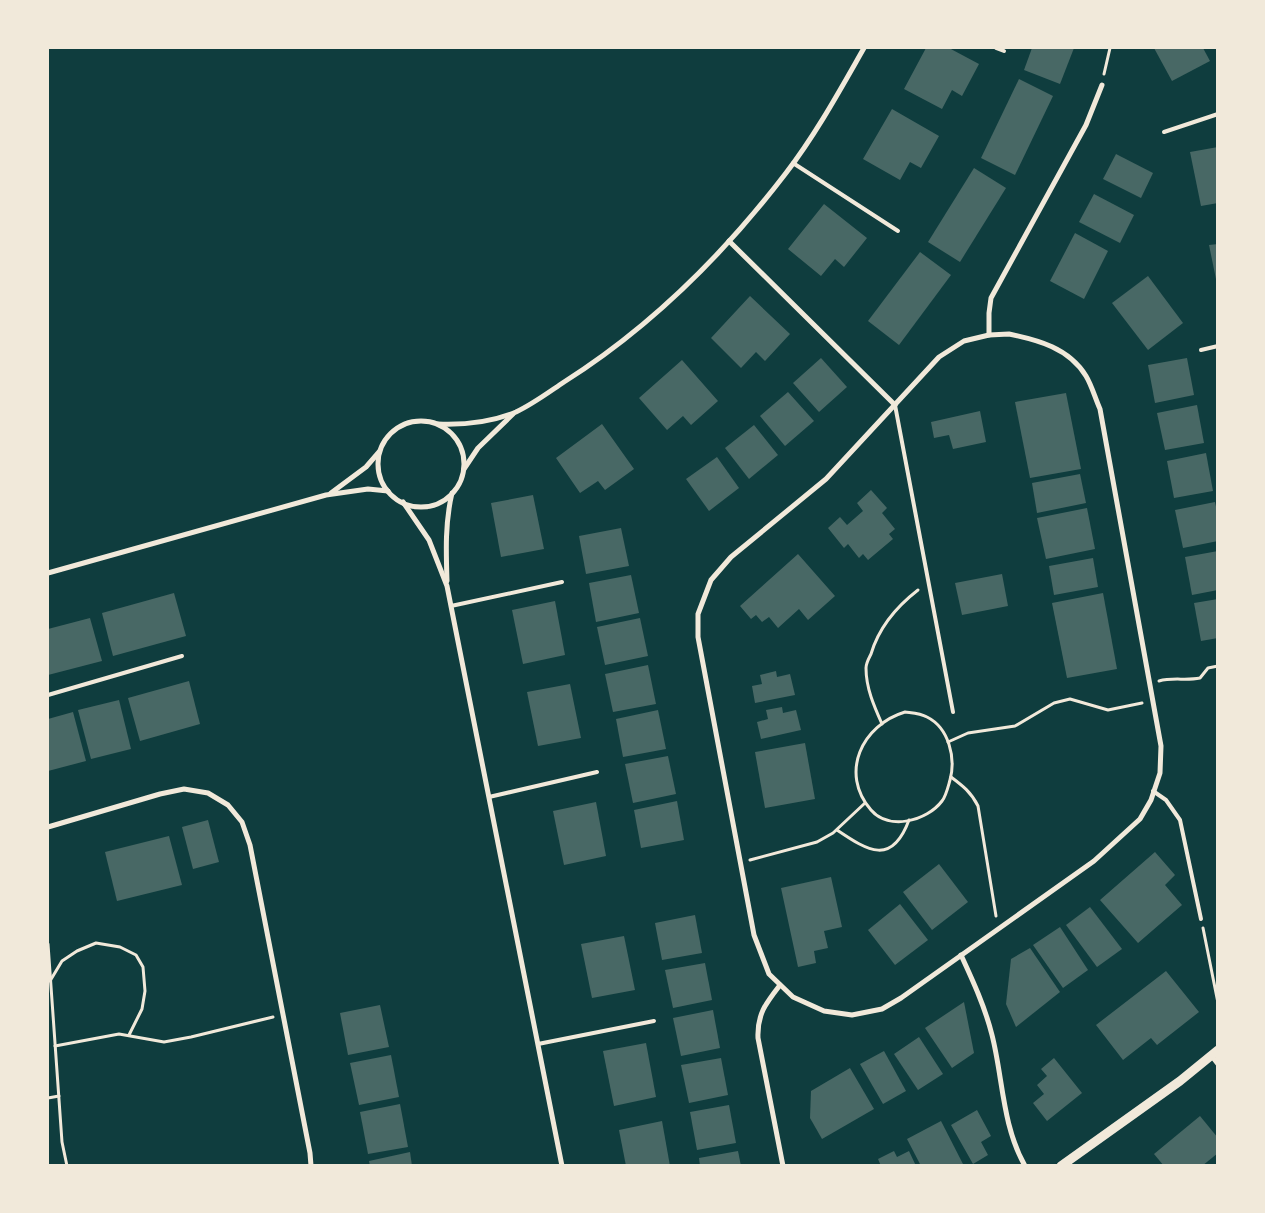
<svg xmlns="http://www.w3.org/2000/svg" width="1265" height="1213" font-family="'PT Sans Narrow',sans-serif">
<style>
.building{fill:#486865}
.lines{fill:none;stroke-linecap:round;stroke-linejoin:round}
.path{stroke:#f1e9da;stroke-width:3}
.service{stroke:#f1e9da;stroke-width:4}
.minor{stroke:#f1e9da;stroke-width:5}
.tertiary{stroke:#f1e9da;stroke-width:9}
</style>
<rect width="100%" height="100%" fill="#0f3d3e"/>
<g class="building">
<polygon points="926,48 949,48 979,64 962,96 952,90 942,109 904,89"/>
<polygon points="1032,48 1074,48 1060,84 1024,70"/>
<polygon points="1154,48 1203,48 1210,61 1172,81"/>
<polygon points="1019,79 1053,96 1015,175 981,158"/>
<polygon points="892,109 939,136 921,168 910,162 900,180 863,159"/>
<polygon points="1218,147 1218,203 1201,206 1190,152"/>
<polygon points="1116,154 1153,173 1141,198 1103,179"/>
<polygon points="974,168 1006,188 960,262 928,242"/>
<polygon points="1094,194 1134,215 1120,243 1079,222"/>
<polygon points="824,204 867,238 844,267 835,259 821,276 788,249"/>
<polygon points="1075,233 1108,251 1084,299 1050,281"/>
<polygon points="1218,244 1218,284 1217,284 1209,245"/>
<polygon points="920,252 951,275 899,345 868,321"/>
<polygon points="1148,276 1183,323 1148,350 1112,303"/>
<polygon points="750,296 790,334 765,361 756,352 741,368 711,338"/>
<polygon points="821,358 847,387 819,412 793,383"/>
<polygon points="1187,358 1194,395 1155,403 1148,365"/>
<polygon points="682,360 718,401 691,425 683,416 667,430 639,398"/>
<polygon points="788,392 814,421 785,446 760,416"/>
<polygon points="1066,393 1081,469 1030,478 1015,402"/>
<polygon points="1197,405 1204,443 1165,450 1157,413"/>
<polygon points="980,411 986,442 953,449 949,435 934,438 931,422"/>
<polygon points="602,424 634,469 605,490 598,481 580,493 556,458"/>
<polygon points="754,425 778,455 749,479 725,448"/>
<polygon points="1206,453 1213,491 1174,498 1167,461"/>
<polygon points="717,457 739,488 709,511 686,479"/>
<polygon points="1080,474 1086,503 1037,513 1032,483"/>
<polygon points="871,490 887,508 882,513 895,529 889,534 893,539 868,560 863,554 859,558 848,544 844,548 828,528 840,517 847,525 863,511 857,503"/>
<polygon points="533,495 544,549 501,557 491,503"/>
<polygon points="1215,502 1218,516 1218,541 1183,548 1175,510"/>
<polygon points="1087,508 1095,549 1046,559 1037,518"/>
<polygon points="621,528 629,566 586,574 579,536"/>
<polygon points="1218,551 1218,590 1192,595 1185,557"/>
<polygon points="798,554 835,596 808,620 799,609 778,628 769,617 762,622 756,615 751,619 740,606"/>
<polygon points="1093,558 1098,587 1054,595 1049,566"/>
<polygon points="1002,574 1008,606 962,615 955,583"/>
<polygon points="631,575 639,613 596,622 589,583"/>
<polygon points="174,593 186,636 113,656 102,613"/>
<polygon points="1103,593 1117,669 1067,678 1052,603"/>
<polygon points="1218,599 1218,638 1201,641 1194,603"/>
<polygon points="555,601 565,655 523,664 512,610"/>
<polygon points="90,618 102,661 48,675 48,629"/>
<polygon points="640,618 648,656 605,665 597,627"/>
<polygon points="648,665 656,704 613,712 605,674"/>
<polygon points="776,671 777,677 790,674 795,695 755,703 752,686 762,684 760,675"/>
<polygon points="189,681 200,724 140,741 128,698"/>
<polygon points="570,684 581,738 538,746 527,692"/>
<polygon points="119,700 131,749 91,759 78,710"/>
<polygon points="782,707 783,713 796,710 801,730 761,739 757,722 768,719 766,710"/>
<polygon points="658,710 666,749 623,757 616,719"/>
<polygon points="73,712 86,761 48,771 48,719"/>
<polygon points="805,743 815,799 765,808 755,752"/>
<polygon points="668,756 676,794 633,803 625,764"/>
<polygon points="677,801 684,840 641,848 634,810"/>
<polygon points="596,802 606,856 564,865 553,811"/>
<polygon points="208,820 219,862 193,869 182,827"/>
<polygon points="169,836 182,885 117,901 105,852"/>
<polygon points="1155,852 1175,875 1165,885 1182,905 1138,943 1100,900"/>
<polygon points="939,864 968,902 932,930 903,892"/>
<polygon points="831,877 842,927 824,931 828,948 814,951 816,963 798,967 781,888"/>
<polygon points="900,904 928,940 895,965 868,930"/>
<polygon points="1090,907 1122,949 1097,967 1066,925"/>
<polygon points="695,915 702,953 662,960 655,923"/>
<polygon points="1060,927 1088,970 1063,988 1033,945"/>
<polygon points="624,936 635,990 592,998 581,944"/>
<polygon points="1030,948 1060,992 1016,1027 1006,1004 1011,959"/>
<polygon points="705,963 712,1000 673,1008 665,970"/>
<polygon points="1166,971 1199,1012 1157,1045 1151,1038 1123,1060 1096,1025"/>
<polygon points="964,1002 974,1053 952,1068 925,1028"/>
<polygon points="380,1005 389,1047 348,1055 340,1013"/>
<polygon points="713,1010 720,1048 681,1056 673,1018"/>
<polygon points="919,1037 943,1074 918,1090 894,1054"/>
<polygon points="646,1043 656,1097 614,1106 603,1051"/>
<polygon points="884,1051 906,1091 883,1104 860,1064"/>
<polygon points="391,1055 399,1097 359,1105 350,1063"/>
<polygon points="721,1058 728,1095 689,1103 681,1065"/>
<polygon points="1054,1058 1082,1093 1047,1121 1033,1103 1044,1094 1037,1085 1047,1076 1041,1069"/>
<polygon points="850,1068 874,1109 822,1139 810,1118 811,1091"/>
<polygon points="400,1104 408,1147 368,1154 360,1112"/>
<polygon points="729,1105 736,1143 697,1150 690,1112"/>
<polygon points="977,1110 991,1136 981,1142 988,1155 973,1164 951,1125"/>
<polygon points="1200,1116 1218,1138 1218,1153 1202,1166 1164,1166 1154,1154"/>
<polygon points="662,1121 670,1166 626,1166 619,1130"/>
<polygon points="941,1121 964,1166 921,1166 907,1139"/>
<polygon points="738,1151 741,1166 700,1166 699,1158"/>
<polygon points="894,1151 897,1157 909,1151 916,1166 881,1166 878,1159"/>
<polygon points="410,1152 412,1166 370,1166 369,1161"/>
</g>
<g class="lines">
<g class="path">
<polyline points="1104,74 1110,48"/>
<path d="M1159,681C1173,677 1186,681 1200,678L1208,668L1218,666"/>
<path d="M905,712C913,713 920,713 927,717C949,728 956,758 950,780C948,787 946,796 942,801C927,821 889,831 871,810C839,773 862,725 905,712Z"/>
<path d="M882,724C874,706 866,688 866,668C866,663 869,658 871,654C879,627 896,607 918,590"/>
<polyline points="948,742 968,733 1015,726 1054,703 1070,699 1108,710 1142,703"/>
<path d="M951,777C963,786 971,792 978,806L996,916"/>
<path d="M837,830C868,851 892,866 909,820"/>
<polyline points="750,860 817,842 833,833 865,803"/>
<polyline points="1203,928 1218,1003"/>
<polyline points="48,944 62,1142 67,1166"/>
<polyline points="50,981 62,961 77,951 96,943 120,947 136,955 143,967 145,991 142,1009 129,1035"/>
<polyline points="55,1046 119,1034 164,1042 191,1037 273,1017"/>
<polyline points="48,1098 59,1096"/>
</g>
<g class="service">
<polyline points="996,48 1004,51"/>
<polyline points="1164,132 1218,114"/>
<polyline points="793,163 898,231"/>
<polyline points="1201,350 1218,346"/>
<polyline points="895,405 953,712"/>
<polyline points="451,606 562,582"/>
<polyline points="48,695 182,656"/>
<polyline points="1153,791 1166,800 1180,820 1201,919"/>
<polyline points="489,797 597,772"/>
<polyline points="538,1044 654,1021"/>
</g>
<g class="minor">
<polyline points="729,241 895,405"/>
<path d="M1009,334C1038,340 1069,348 1086,376C1092,386 1095,398 1100,409L1161,746L1160,773L1151,800L1140,819L1094,861L901,998L882,1009L852,1015L824,1011L793,997L769,974L754,935L698,637V614L711,580L731,557L826,479L939,357L964,341L989,335Z"/>
<polyline points="989,335 989,313 991,298 1086,125 1102,85"/>
<circle cx="421" cy="464" r="43"/>
<path d="M438,424C464,425 492,422 516,412C533,404 549,392 564,382C651,327 724,254 786,173C816,134 840,90 864,48"/>
<polyline points="464,469 478,448 513,414"/>
<polyline points="331,493 366,467 379,452"/>
<polyline points="403,502 429,540 447,586 562,1166"/>
<polyline points="48,573 326,495 368,489 388,491"/>
<path d="M447,581C446,551 445,523 452,493"/>
<polyline points="48,827 160,794 184,789 208,793 228,805 242,822 250,845 310,1153 311,1166"/>
<path d="M961,955C973,981 985,1007 992,1035C1003,1078 1002,1125 1025,1166"/>
<path d="M780,985C766,1003 757,1014 758,1038L783,1166"/>
<polyline points="1211,1055 1218,1064"/>
</g>
<polyline class="tertiary" points="1061,1166 1180,1081 1218,1050"/>
</g>
<rect width="1265" height="1213" fill="none" stroke="#f1e9da" stroke-width="98"/>
</svg>
